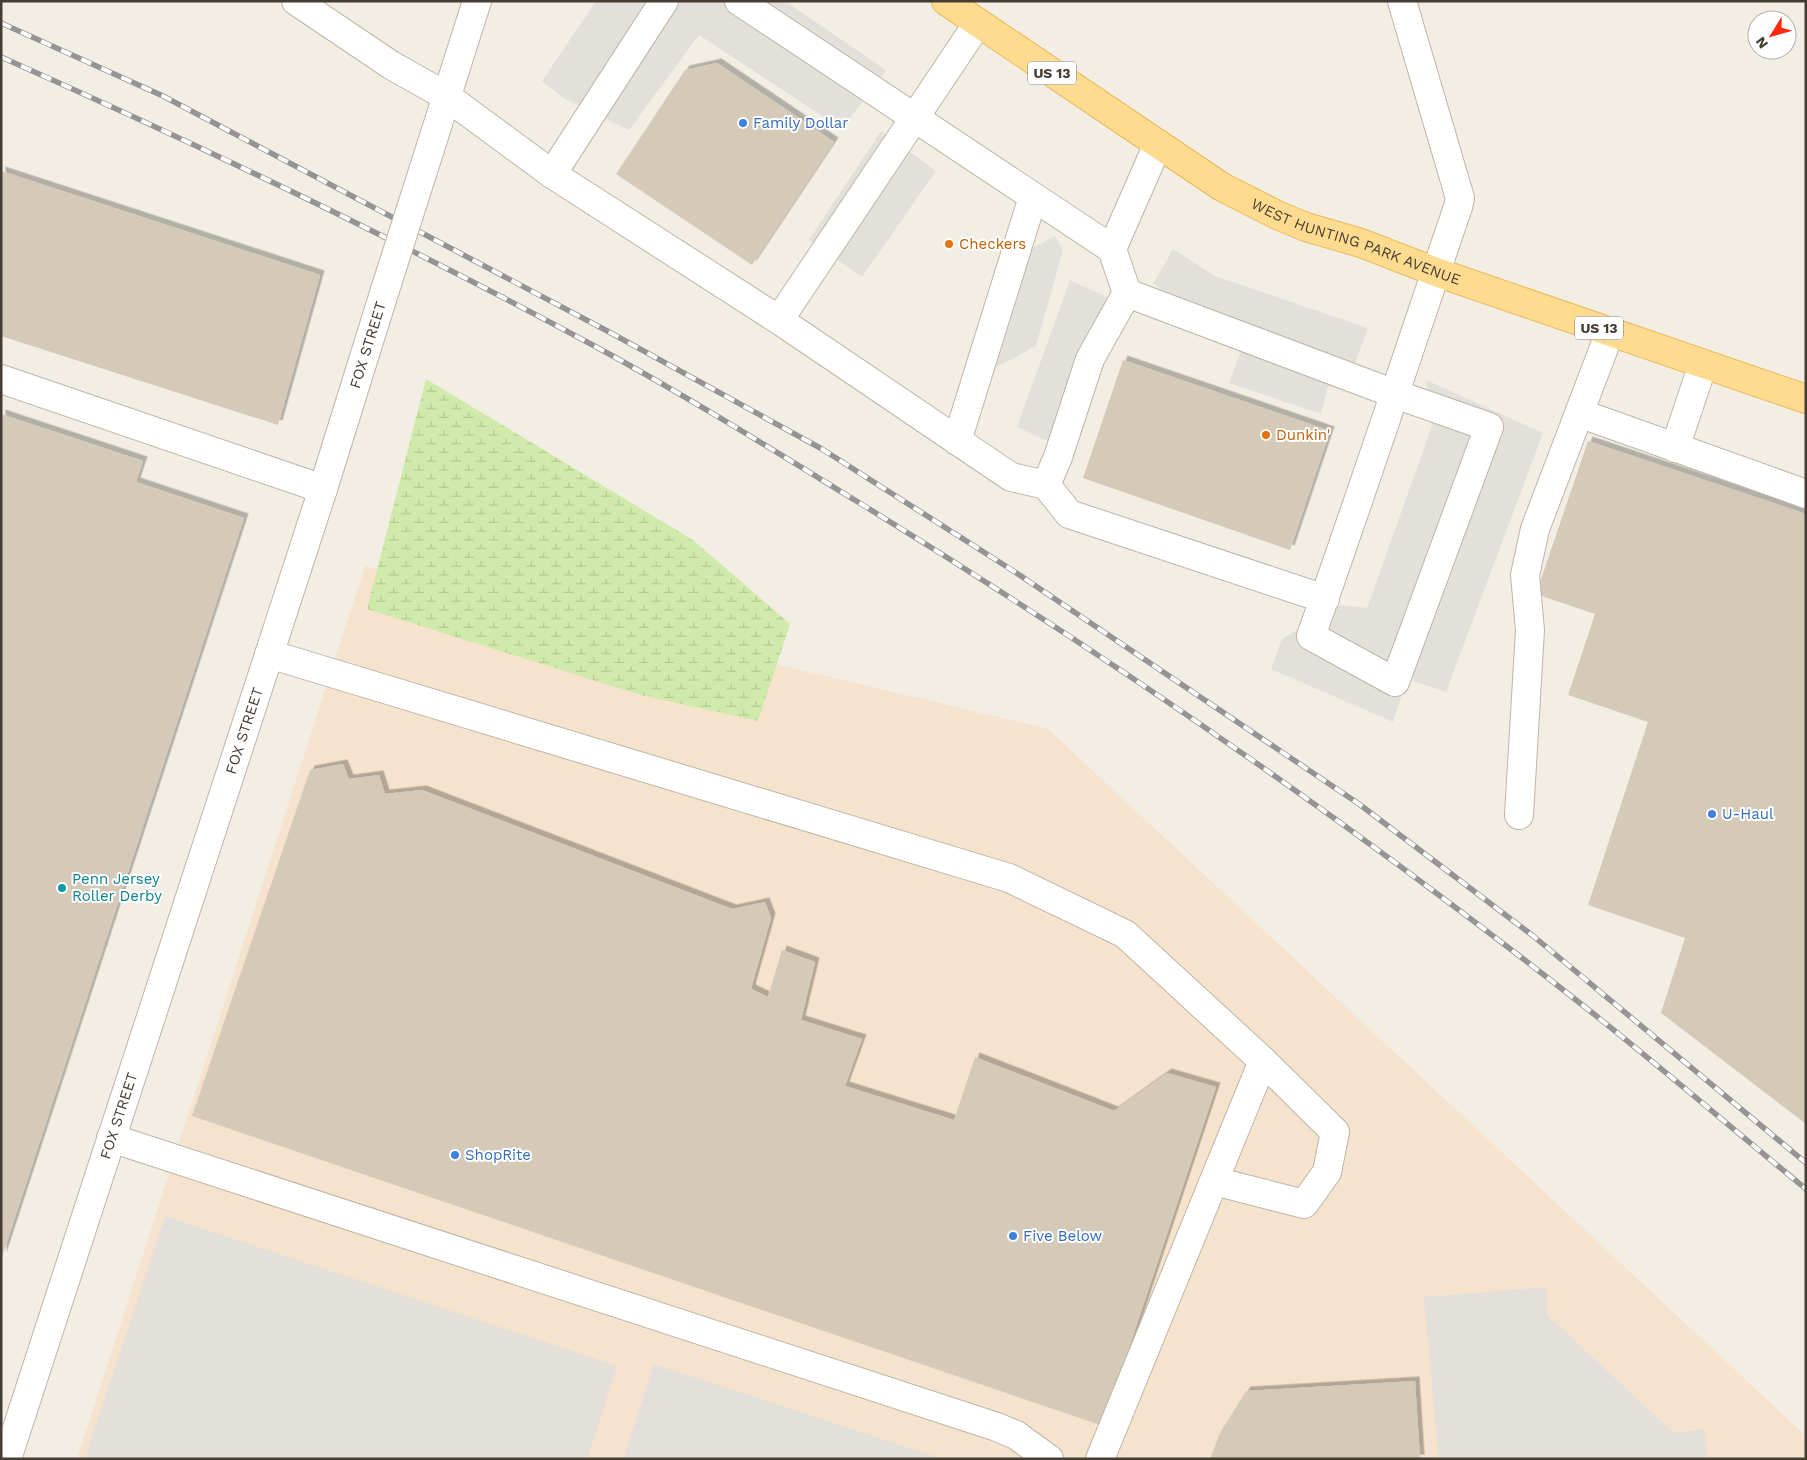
<svg xmlns="http://www.w3.org/2000/svg" width="1807" height="1460" font-family="'Work Sans',sans-serif">
<style>
.commercial{fill:#f6e3cd}
.wetland{fill:url(#wetland-marsh)}
.parking{fill:#e3e0dc}
.building{fill:#d5c9b8;filter:url(#shadow)}
.lines{fill:none;stroke-linecap:round;stroke-linejoin:round}
.minor-casing{stroke:#bfb5a6;stroke-width:30}
.major-casing{stroke:#e9b95b;stroke-width:30}
.minor{stroke:#fff;stroke-width:28}
.major{stroke:#ffdb90;stroke-width:28}
.rail-casing{stroke:#949494;stroke-width:5.5}
.rail{stroke:#fff;stroke-width:4;stroke-dasharray:11;stroke-linecap:butt}
.minor-bridge-casing{stroke:#bfb5a6;stroke-width:30;stroke-linecap:butt}
.minor-bridge{stroke:#fff;stroke-width:28}
.shop-dot{fill:#3f7fe0;stroke:#fff;stroke-width:2}
.food-dot{fill:#e8710a;stroke:#fff;stroke-width:2}
.culture-dot{fill:#0f9aa8;stroke:#fff;stroke-width:2}
.labels{text-anchor:middle;dominant-baseline:central;stroke-width:4;stroke-linejoin:round;paint-order:stroke}
.shield{fill:#fff;stroke:#7d7770;stroke-width:1}
.shield-label{font-size:14px;font-weight:bold;fill:#453d33}
.shop-label{font-size:15px;fill:#366cbe;stroke:#fff;text-anchor:start}
.street-label{font-size:15px;fill:#453d33;stroke:#fff}
.food-label{font-size:15px;fill:#c56008;stroke:#fff;text-anchor:start}
.culture-label{font-size:15px;fill:#0d838f;stroke:#fff;text-anchor:start}
</style>
<defs>
<pattern id="wetland-marsh" width="20" height="14" patternUnits="userSpaceOnUse" patternTransform="scale(1.25)"><rect width="20" height="14" fill="#cfeaaa"/><path d="M1 5h8M5 5V1M11 12h8M15 12V8" fill="none" stroke="#b3ca93"/></pattern>
<filter id="shadow"><feDropShadow dx="4.5" dy="-4.5" stdDeviation="0" flood-color="#0004"/></filter>
</defs>
<rect width="100%" height="100%" fill="#f3eee4"/>
<polygon class="commercial" points="365,566 1048,729 1806,1436 1806,1459 77,1459"/>
<polygon class="wetland" points="426,379 693,540 790,624 758,721 641,695 367,609"/>
<g class="parking">
<polygon points="596,1 785,1 886,70 842,129 699,35 629,130 563,98 542,81"/>
<polygon points="881,131 936,171 862,277 809,240"/>
<polygon points="1055,236 1063,250 1036,346 993,369 1015,257"/>
<polygon points="1173,249 1215,276 1368,328 1345,391 1328,386 1321,414 1229,383 1244,343 1153,284"/>
<polygon points="1070,280 1120,303 1061,447 1017,427"/>
<polygon points="1426,380 1543,433 1446,692 1407,679 1393,722 1271,669 1282,639 1341,605 1367,608 1434,420"/>
<polygon points="165,1216 617,1366 587,1459 85,1459"/>
<polygon points="1546,1287 1547,1315 1674,1433 1704,1429 1707,1459 1439,1459 1424,1297"/>
<polygon points="654,1364 943,1459 623,1459"/>
</g>
<g class="building">
<polygon points="717,63 834,142 752,265 616,174 685,70"/>
<polygon points="1,171 320,275 278,425 1,336"/>
<polygon points="1123,360 1330,431 1290,550 1083,478"/>
<polygon points="1,414 143,461 136,482 244,518 2,1257"/>
<polygon points="1588,441 1806,514 1806,1124 1661,1013 1685,938 1588,905 1648,722 1568,695 1595,614 1536,594"/>
<polygon points="343,764 349,779 379,775 385,794 422,790 732,909 765,902 771,918 751,989 768,997 782,950 815,962 801,1020 862,1039 845,1086 954,1120 975,1057 1114,1111 1167,1073 1216,1087 1103,1426 192,1116 310,770"/>
<polygon points="1415,1381 1420,1459 1210,1459 1220,1433 1246,1391"/>
</g>
<g class="lines">
<g class="minor-casing">
<g id="minor">
<polyline points="296,1 391,65 446,96 552,174"/>
<polyline points="664,1 552,174 779,320"/>
<polyline points="739,1 1112,249"/>
<polyline points="978,23 779,320 1011,477 1046,485"/>
<polyline points="423,171 477,1"/>
<polyline points="1127,293 1112,249 1158,144"/>
<polyline points="1,379 323,489"/>
<polyline points="1579,413 1806,494"/>
<polyline points="957,441 1033,197"/>
<polyline points="1675,448 1703,364"/>
<path d="M1325,599L1069,514L1046,485L1058,457L1090,359L1127,293L1395,394L1489,427L1395,682L1311,636C1362,493 1409,350 1458,207L1460,198L1402,1"/>
<polyline points="269,654 1009,878 1125,934 1263,1061 1335,1132 1327,1172 1304,1204 1214,1181"/>
<polyline points="1519,815 1530,630 1525,575 1535,529 1610,332"/>
<polyline points="111,1138 997,1427 1016,1435 1049,1459"/>
<path id="s1" d="M7,1459L323,489L385,290"/>
<polyline points="1100,1459 1263,1061"/>
</g>
</g>
<g class="major-casing">
<g id="major">
<path id="s2" d="M946,1L1222,187L1277,215L1306,227L1361,243L1436,272L1806,399"/>
</g>
</g>
<use href="#minor" class="minor"/>
<use href="#major" class="major"/>
<g class="rail-casing">
<g id="rail">
<polyline points="1,23 163,96 611,333 822,449 1015,572 1359,804 1532,935 1806,1163"/>
<path d="M1,57C204,147 404,243 600,349C688,397 773,450 858,502C1112,658 1357,827 1590,1011C1663,1069 1734,1130 1806,1189"/>
</g>
</g>
<use href="#rail" class="rail"/>
<g class="minor-bridge-casing">
<polyline id="minor-bridge" points="385,290 423,171"/>
</g>
<use href="#minor-bridge" class="minor-bridge"/>
</g>
<g class="shop-dot">
<circle cx="743" cy="123" r="5"/>
<circle cx="1712" cy="814" r="5"/>
<circle cx="455" cy="1155" r="5"/>
<circle cx="1013" cy="1236" r="5"/>
</g>
<g class="food-dot">
<circle cx="949" cy="244" r="5"/>
<circle cx="1266" cy="435" r="5"/>
</g>
<circle class="culture-dot" cx="62" cy="888" r="5"/>
<g class="labels">
<g class="shield">
<rect x="1028" y="61.5" width="48" height="23" rx="4"/>
<rect x="1575" y="316.5" width="48" height="23" rx="4"/>
</g>
<g class="shield-label">
<text x="1052" y="73">US 13</text>
<text x="1599" y="328">US 13</text>
</g>
<g class="shop-label">
<text x="753" y="123">Family Dollar</text>
<text x="1722" y="814">U-Haul</text>
<text x="465" y="1155">ShopRite</text>
<text x="1023" y="1236">Five Below</text>
</g>
<g class="street-label">
<text stroke="none"><textPath href="#s2" startOffset="478">WEST HUNTING PARK AVENUE</textPath></text>
<text stroke="none"><textPath href="#s1" startOffset="1171">FOX STREET</textPath></text>
<text stroke="none"><textPath href="#s1" startOffset="766">FOX STREET</textPath></text>
<text stroke="none"><textPath href="#s1" startOffset="361">FOX STREET</textPath></text>
</g>
<g class="food-label">
<text x="959" y="244">Checkers</text>
<text x="1276" y="435">Dunkin'</text>
</g>
<g class="culture-label">
<text x="72" y="879">Penn Jersey<tspan x="72" dy="17">Roller Derby</tspan></text>
</g>
</g>
<rect width="1807" height="1460" fill="none" stroke="#453d33" stroke-width="5"/>
<g transform="translate(1772 35) rotate(233)"><circle r="24" fill="#ffffff" stroke="#b5b1ad"/>
<path d="M0-4L9 19L0 12L-9 19Z" fill="#ff2a0e"/>
<text y="-8" font-size="14" font-weight="bold" text-anchor="middle" fill="#453d33">N</text>
</g>
</svg>
